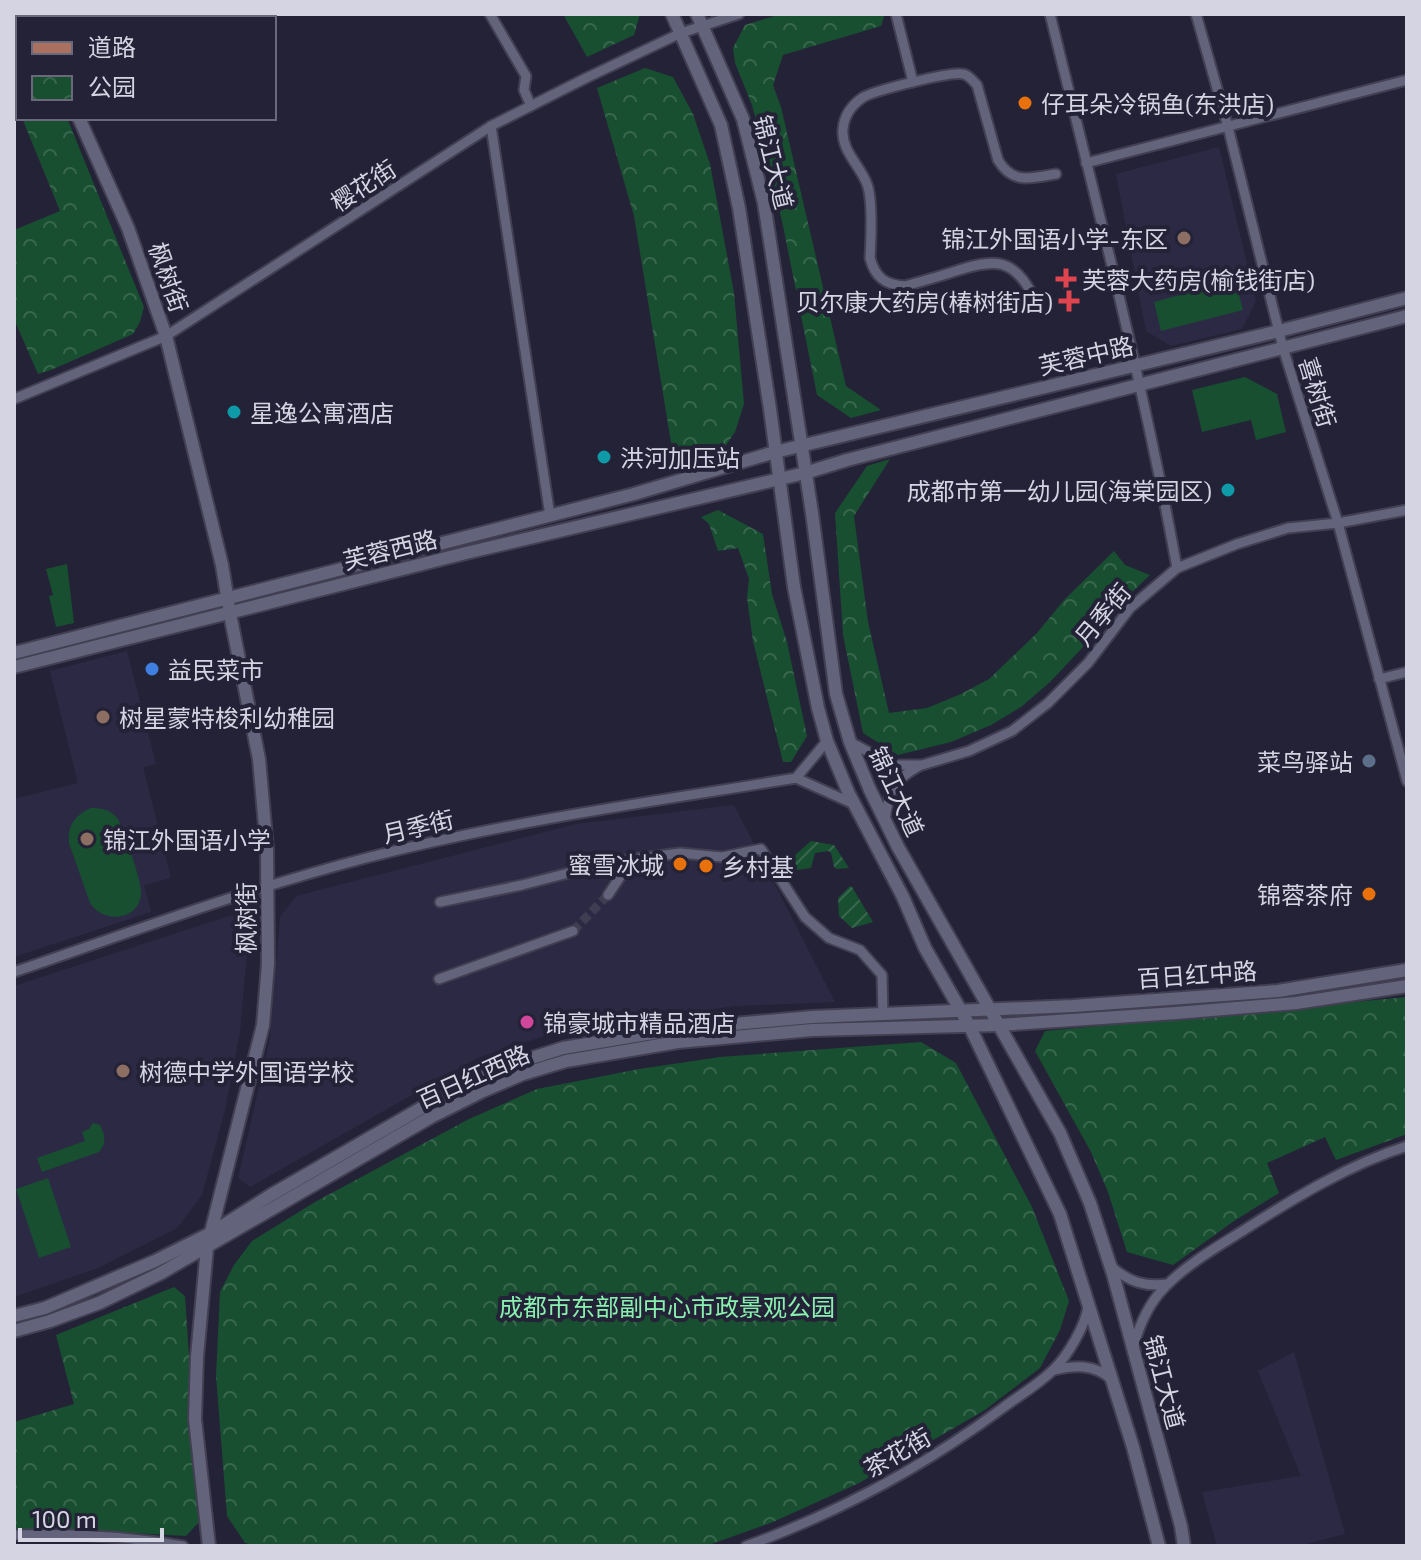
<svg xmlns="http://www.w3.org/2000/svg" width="1421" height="1560" font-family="'Exo 2','Noto Sans SC',sans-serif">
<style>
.built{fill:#2c2945}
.grass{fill:#184f30}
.park{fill:url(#park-crowns)}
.garden{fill:url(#garden-furrows)}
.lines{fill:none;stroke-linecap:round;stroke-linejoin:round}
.street-tunnel{stroke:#3e3d51;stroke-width:9;stroke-dasharray:9 4.5;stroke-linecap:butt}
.street-casing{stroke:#413f51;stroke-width:13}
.secondary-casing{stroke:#413f51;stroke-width:16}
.primary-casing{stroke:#413f51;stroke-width:18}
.street{stroke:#64637c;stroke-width:9}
.secondary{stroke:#64637c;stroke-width:12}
.primary{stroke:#aa7060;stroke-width:14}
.food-dot{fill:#e8710a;stroke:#242237;stroke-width:3}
.education-dot{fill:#8d6e63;stroke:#242237;stroke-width:3}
.health-dot{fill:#e0444e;stroke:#242237;stroke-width:3}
.culture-dot{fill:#0f9aa8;stroke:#242237;stroke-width:3}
.shop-dot{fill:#3f7fe0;stroke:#242237;stroke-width:3}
.service-dot{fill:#5c6f8a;stroke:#242237;stroke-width:3}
.hotel-dot{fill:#d1479c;stroke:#242237;stroke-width:3}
.labels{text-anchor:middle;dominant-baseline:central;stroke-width:8;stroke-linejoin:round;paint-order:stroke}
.poi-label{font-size:24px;fill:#d4d4e2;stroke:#242237;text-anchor:start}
.street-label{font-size:24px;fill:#d4d4e2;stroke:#242237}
.park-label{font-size:24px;fill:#89f1af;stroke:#242237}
</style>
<defs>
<pattern id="park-crowns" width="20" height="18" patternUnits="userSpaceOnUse" patternTransform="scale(2)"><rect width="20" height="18" fill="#184f30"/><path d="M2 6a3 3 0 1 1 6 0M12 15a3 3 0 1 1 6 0" fill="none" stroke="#39674e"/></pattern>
<pattern id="garden-furrows" width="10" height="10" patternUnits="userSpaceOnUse" patternTransform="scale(2)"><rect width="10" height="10" fill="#184f30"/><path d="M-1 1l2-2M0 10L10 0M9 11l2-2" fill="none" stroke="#39674e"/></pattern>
</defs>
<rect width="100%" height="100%" fill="#242237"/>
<g class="built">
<polygon points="1219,147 1256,301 1242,329 1171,346 1146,331 1116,174"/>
<polygon points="127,651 156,764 143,767 171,878 144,885 151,912 14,957 14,799 78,783 50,671"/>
<polygon points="734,805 835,1002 736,1006 566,1029 477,1058 250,1187 238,1178 270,1039 280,917 296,896 576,824"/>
<polygon points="232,915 249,928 240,1032 225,1110 202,1195 177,1228 98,1268 14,1297 14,986"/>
<polygon points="1294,1352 1345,1534 1298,1546 1217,1546 1202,1492 1301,1476 1258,1371"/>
</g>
<g class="grass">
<polygon points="1235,280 1243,310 1161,331 1154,302"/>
<polygon points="1245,377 1277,394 1286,432 1256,440 1251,420 1202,432 1192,390"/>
<polygon points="67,564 74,623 56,627 49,596 53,595 46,569"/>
<path d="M91,808C102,808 111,810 118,819C124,831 141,880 141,892C141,920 104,925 90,903L69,843C67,826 75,815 91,808Z"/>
<path d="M93,1123L100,1125C105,1135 107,1143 99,1152L42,1172L37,1158L85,1141L82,1132L89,1129Z"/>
<polygon points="48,1178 71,1247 39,1258 16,1189"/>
</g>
<g class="park">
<polygon points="563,14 640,14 634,35 587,57"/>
<polygon points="781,14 885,14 881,26 783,55 773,85 781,107 846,386 881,410 851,418 817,395 782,221 752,105 735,63 733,48 745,25"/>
<polygon points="645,68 673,77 693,114 710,164 734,293 744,404 735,432 717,458 675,467 634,216 597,88"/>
<polygon points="22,118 67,118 144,307 140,322 133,334 51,370 38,374 14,319 14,230 60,211"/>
<polygon points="890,459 854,516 868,622 889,713 927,708 961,694 989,679 1037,633 1065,599 1114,551 1125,565 1150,575 1107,616 1083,647 1050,682 1021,707 991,725 951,742 898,755 863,733 843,635 835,513 867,466"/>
<polygon points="718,510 763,534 772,594 787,642 807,736 791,762 783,762 753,641 747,598 749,579 738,548 718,551 709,524 701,517"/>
<polygon points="1407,997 1407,1134 1336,1160 1325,1137 1267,1163 1279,1193 1234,1221 1173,1265 1127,1252 1108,1192 1091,1152 1035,1051 1045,1031"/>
<polygon points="921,1042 956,1063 1032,1207 1069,1301 1060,1330 1040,1368 985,1410 859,1483 773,1522 706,1546 260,1546 245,1543 227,1516 216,1376 220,1292 234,1265 252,1241 315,1202 469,1119 537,1089 639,1069 720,1057"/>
<polygon points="174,1287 185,1296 200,1521 186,1536 65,1529 14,1531 14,1422 74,1404 56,1335"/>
</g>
<g class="garden">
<polygon points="811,841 834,845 849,868 837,869 834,867 831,853 829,851 815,853 811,868 797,870 794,856"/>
<polygon points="850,886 852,887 873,922 852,928 839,916 838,898"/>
</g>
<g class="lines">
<polyline class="street-tunnel" points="573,931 608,895"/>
<g class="street-casing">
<g id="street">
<polyline points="490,14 526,76 524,90 531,106"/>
<polyline points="896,14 913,82"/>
<path d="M1050,14C1095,198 1143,381 1177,568"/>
<polyline points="1196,14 1228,127 1283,348 1338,523 1407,781"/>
<polyline points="491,126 550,516"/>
<polyline points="1086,163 1407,80"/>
<path d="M1032,294C1013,258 994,259 959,270C941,276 923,281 905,286C885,285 875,277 870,258C871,240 873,200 867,184C860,165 841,151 843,129C844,116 852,105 862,98C872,91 951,71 963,74C969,75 973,81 977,85L998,160C1013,185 1031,178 1056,174"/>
<polyline points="14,399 166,336 491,126 586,78 681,33 739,14"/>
<polyline points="1379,679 1407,672"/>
<polyline points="850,742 893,765 922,765 969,751 1012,731 1048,703 1088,663 1130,608 1177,568 1237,544 1288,528 1338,523 1407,510"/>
<polyline points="796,778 854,804"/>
<path d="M885,820C889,791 892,781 919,766"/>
<polyline points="608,895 632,859"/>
<polyline points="440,902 522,885 611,862 680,853 722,857 761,849 805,917 829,938 860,950 882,975 883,1014"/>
<path d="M14,972C131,932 247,889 366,858C509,821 651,802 796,778L827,741"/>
<polyline points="439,979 573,931"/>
<path d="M1112,1267C1129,1282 1145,1287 1167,1284"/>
<path d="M1134,1345C1140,1323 1149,1303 1165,1287C1187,1264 1217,1247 1244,1230C1296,1197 1348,1165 1407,1146"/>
<path d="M1054,1370C1075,1365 1094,1364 1111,1379"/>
<path d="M14,1535C71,1533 127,1536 183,1546"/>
<path d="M746,1546C838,1513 926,1465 1004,1407C1020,1395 1039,1384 1053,1370C1067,1357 1086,1325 1088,1306"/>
</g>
</g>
<g class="secondary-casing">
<g id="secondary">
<polyline points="672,14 721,125 739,208 770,409 794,587 818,708 827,741 849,794 903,897 925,948 969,1025 1060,1214 1133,1447 1159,1546"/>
<polyline points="697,14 743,119 764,203 812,513 836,694 850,742 870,790 898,847 1060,1133 1090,1203 1113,1274 1181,1526 1184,1546"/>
<polyline points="71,18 79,14"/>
<polyline points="14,47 18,45"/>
<polyline points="79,118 128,228 166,336 222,565 230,614 259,759 267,849 268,964 263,1025 207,1248 197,1357 195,1419 209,1546"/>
<polyline points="14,653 634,494 775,452 1279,331 1407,298"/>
<polyline points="14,667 466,553 805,473 847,460 1407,316"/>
<polyline points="14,1316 45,1308 155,1261 211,1233 271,1195 425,1106 478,1079 519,1062 563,1048 677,1029 812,1017 1073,1006 1278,991 1407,970"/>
<polyline points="14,1331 50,1321 99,1303 161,1273 431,1117 483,1091 523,1074 566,1061 678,1042 812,1030 999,1025 1176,1013 1296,1003 1407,986"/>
</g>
</g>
<g class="primary-casing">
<g id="primary">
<polyline points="34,18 41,14"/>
<polyline points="14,28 18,26"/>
</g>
</g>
<use href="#street" class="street"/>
<use href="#secondary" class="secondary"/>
<use href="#primary" class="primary"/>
</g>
<g class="food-dot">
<circle cx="1025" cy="103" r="8"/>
<circle cx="680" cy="864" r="8"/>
<circle cx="706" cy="866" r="8"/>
<circle cx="1369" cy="894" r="8"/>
</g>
<g class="education-dot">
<circle cx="1184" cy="238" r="8"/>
<circle cx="103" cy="717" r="8"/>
<circle cx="87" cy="839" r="8"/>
<circle cx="123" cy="1071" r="8"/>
</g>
<g class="health-dot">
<path d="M1062 267h8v8h8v8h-8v8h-8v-8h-8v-8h8z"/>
<path d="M1065 289h8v8h8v8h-8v8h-8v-8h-8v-8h8z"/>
</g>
<g class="culture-dot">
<circle cx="234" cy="412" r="8"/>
<circle cx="604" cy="457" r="8"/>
<circle cx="1228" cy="490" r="8"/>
</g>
<circle class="shop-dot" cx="152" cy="669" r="8"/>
<circle class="service-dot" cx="1369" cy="761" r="8"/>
<circle class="hotel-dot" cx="527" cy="1022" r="8"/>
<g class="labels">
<g class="poi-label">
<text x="1041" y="103">仔耳朵冷锅鱼(东洪店)</text>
<text x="1168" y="238" text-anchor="end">锦江外国语小学-东区</text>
<text x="1082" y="279">芙蓉大药房(榆钱街店)</text>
<text x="1053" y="301" text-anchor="end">贝尔康大药房(椿树街店)</text>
<text x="250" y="412">星逸公寓酒店</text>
<text x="620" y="457">洪河加压站</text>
<text x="1212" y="490" text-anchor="end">成都市第一幼儿园(海棠园区)</text>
<text x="168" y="669">益民菜市</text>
<text x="119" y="717">树星蒙特梭利幼稚园</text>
<text x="1353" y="761" text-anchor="end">菜鸟驿站</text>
<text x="103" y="839">锦江外国语小学</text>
<text x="664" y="864" text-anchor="end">蜜雪冰城</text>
<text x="722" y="866">乡村基</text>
<text x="1353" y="894" text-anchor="end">锦蓉茶府</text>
<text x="543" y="1022">锦豪城市精品酒店</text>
<text x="139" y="1071">树德中学外国语学校</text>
</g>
<g class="street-label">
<text transform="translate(774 162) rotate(76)">锦江大道</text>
<text transform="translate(363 185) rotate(-33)">樱花街</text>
<text transform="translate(169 277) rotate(71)">枫树街</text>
<text transform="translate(1086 355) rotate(-13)">芙蓉中路</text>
<text transform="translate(1318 392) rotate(73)">喜树街</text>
<text transform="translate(390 549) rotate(-14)">芙蓉西路</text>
<text transform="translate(1102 614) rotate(-50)">月季街</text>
<text transform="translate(897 791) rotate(65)">锦江大道</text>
<text transform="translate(418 826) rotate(-13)">月季街</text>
<text transform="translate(245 918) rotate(-90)">枫树街</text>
<text transform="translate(1197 974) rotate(-4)">百日红中路</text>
<text transform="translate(473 1076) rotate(-24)">百日红西路</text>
<text transform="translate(1165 1382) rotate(75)">锦江大道</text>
<text transform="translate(897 1452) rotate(-30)">茶花街</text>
</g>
<g class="park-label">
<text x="667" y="1306">成都市东部副中心市政景观公园</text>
</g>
</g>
<rect width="1421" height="1560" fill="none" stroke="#d4d4e2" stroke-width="32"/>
<rect x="16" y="16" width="260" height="104" fill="#242237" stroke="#6a697b" stroke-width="2"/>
<rect x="32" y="42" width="40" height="12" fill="#aa7060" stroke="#6a697b" stroke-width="2"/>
<text x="88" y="56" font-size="24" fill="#d4d4e2">道路</text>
<rect x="32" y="76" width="40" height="24" fill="url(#park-crowns)" stroke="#6a697b" stroke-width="2"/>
<text x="88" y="96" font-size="24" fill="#d4d4e2">公园</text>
<path d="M20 1528v12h142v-12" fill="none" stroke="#d4d4e2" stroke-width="4"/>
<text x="32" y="1528" font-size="24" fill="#d4d4e2" stroke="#242237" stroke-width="6" paint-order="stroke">100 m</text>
</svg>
